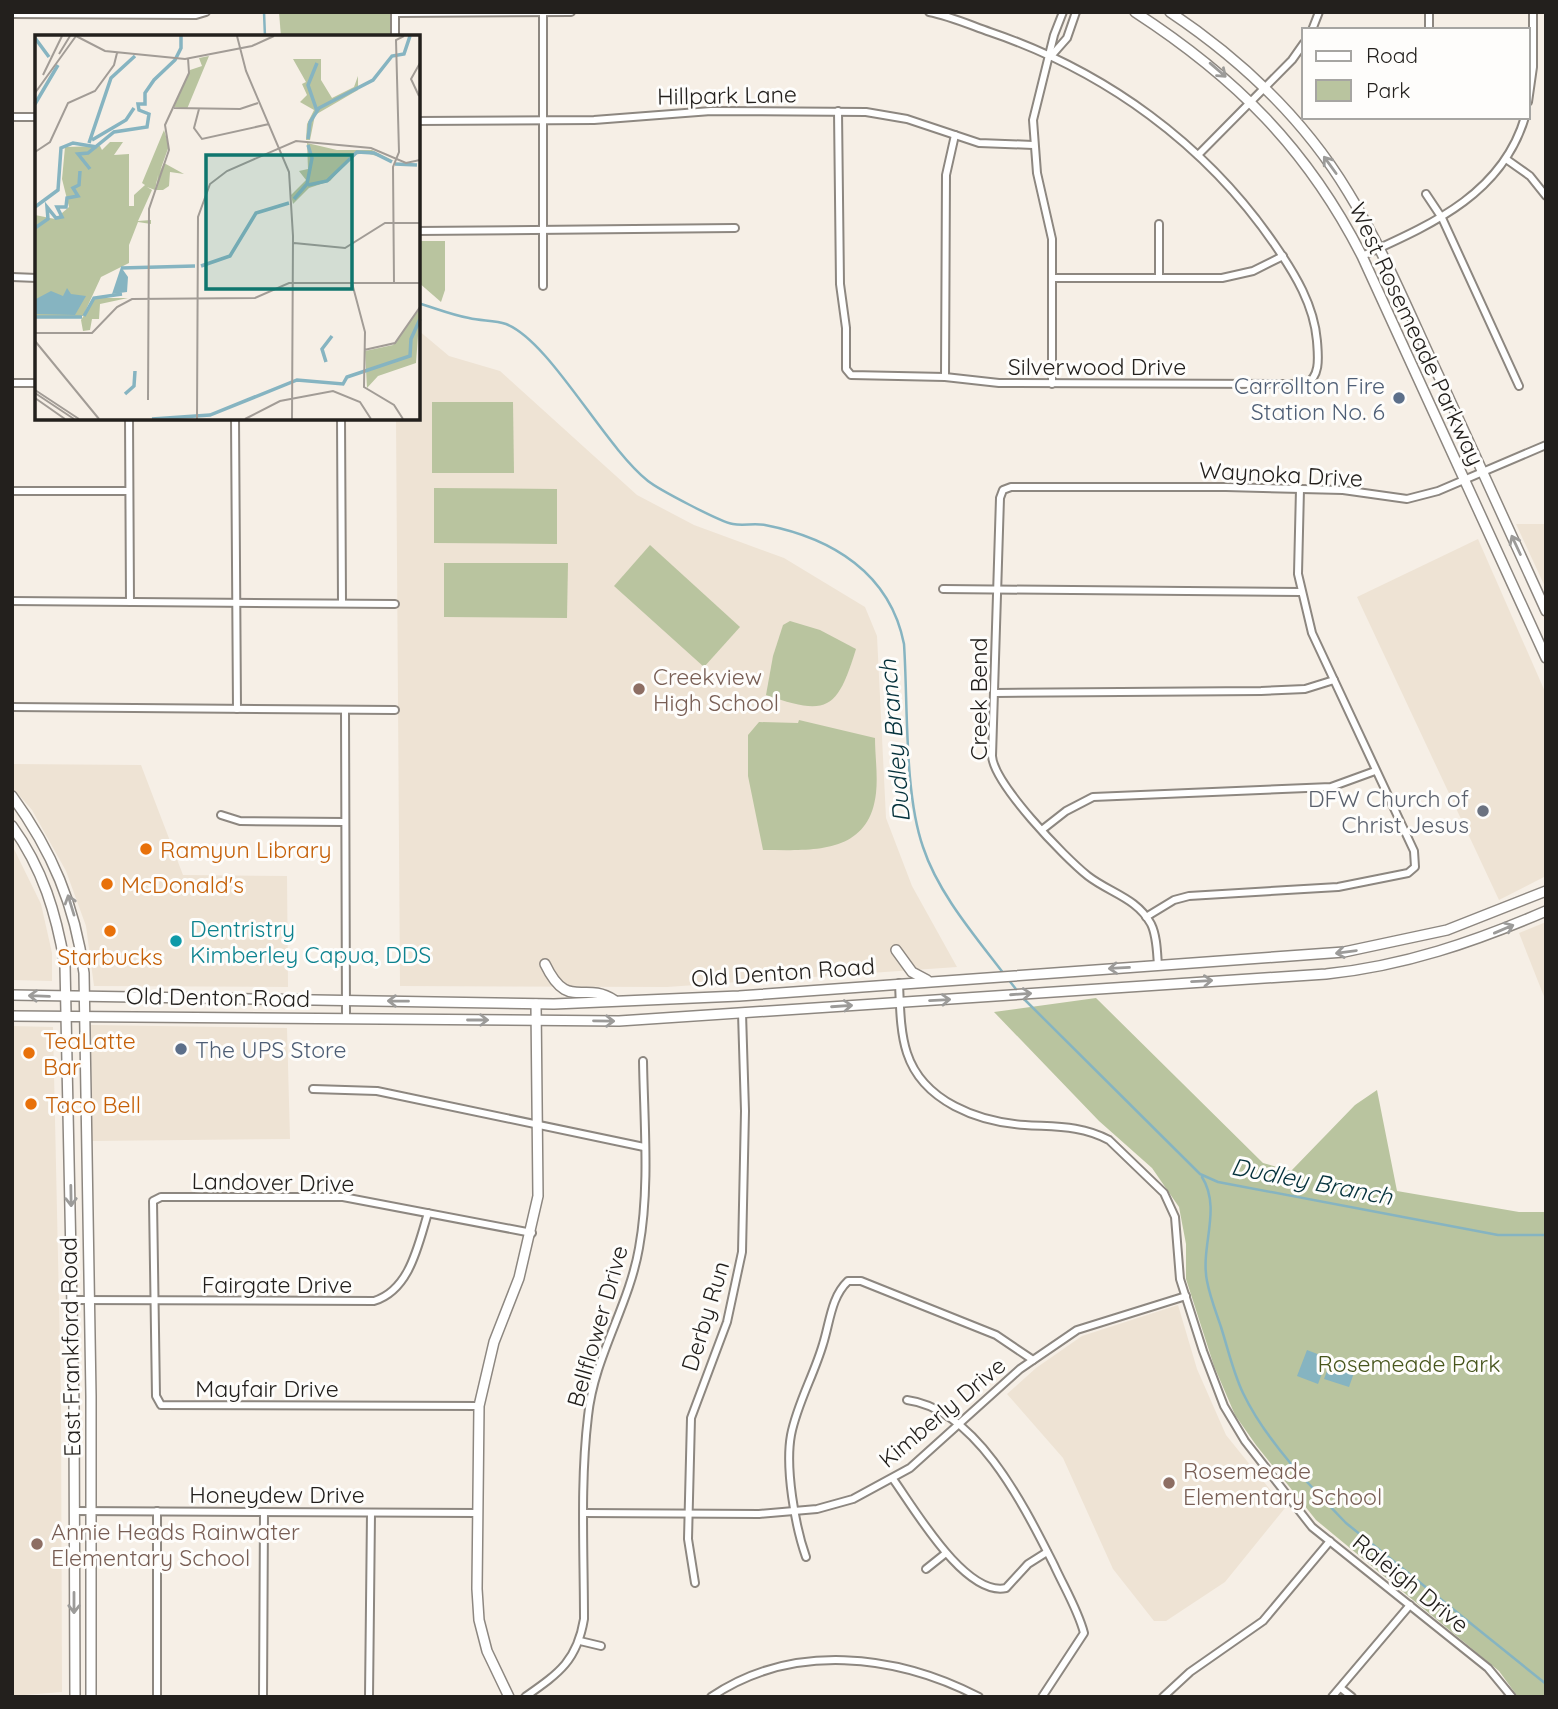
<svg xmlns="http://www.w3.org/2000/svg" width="1558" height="1709" font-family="Quicksand,sans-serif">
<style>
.built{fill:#eee3d4}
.green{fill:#b9c49f}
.water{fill:#86b4c1}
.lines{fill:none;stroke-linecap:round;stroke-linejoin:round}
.stream{stroke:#86b4c1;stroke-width:2.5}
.street-casing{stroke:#8d8780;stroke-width:10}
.secondary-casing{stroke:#8d8780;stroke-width:12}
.street{stroke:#fff;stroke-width:6}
.secondary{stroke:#fff;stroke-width:9}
.oneway{stroke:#9c9b99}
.service-dot{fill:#5c6f8a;stroke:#fefdfb;stroke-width:2.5}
.education-dot{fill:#8d6e63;stroke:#fefdfb;stroke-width:2.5}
.worship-dot{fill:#6b7280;stroke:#fefdfb;stroke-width:2.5}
.food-dot{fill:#e8710a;stroke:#fefdfb;stroke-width:2.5}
.culture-dot{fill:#0f9aa8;stroke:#fefdfb;stroke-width:2.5}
.labels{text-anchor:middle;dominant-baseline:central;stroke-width:6;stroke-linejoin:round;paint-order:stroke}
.street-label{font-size:23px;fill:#23201d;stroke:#fefdfb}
.service-label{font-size:23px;fill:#4e5e75;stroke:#fefdfb;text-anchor:end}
.education-label{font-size:23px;fill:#785e54;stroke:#fefdfb;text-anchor:start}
.worship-label{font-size:23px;fill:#5b616d;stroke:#fefdfb;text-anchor:end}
.food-label{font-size:23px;fill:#c56008;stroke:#fefdfb;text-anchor:start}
.culture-label{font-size:23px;fill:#0d838f;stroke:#fefdfb;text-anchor:start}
.park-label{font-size:23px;fill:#47551c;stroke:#fefdfb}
.water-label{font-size:24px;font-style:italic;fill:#04313b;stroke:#fefdfb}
.inset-river{fill:none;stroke:#86b4c1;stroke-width:3.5}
.inset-road{fill:none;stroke:#a29c96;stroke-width:2}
.view{fill:#0f766e;fill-opacity:0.15;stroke:#0f766e;stroke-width:3.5}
.inset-edge{fill:none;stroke:#23201d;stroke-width:3.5}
</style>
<rect width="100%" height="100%" fill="#f6efe6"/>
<g class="built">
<polygon points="418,330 449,356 500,371 637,495 694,525 784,558 865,607 877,636 886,818 912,886 957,967 667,987 400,986 396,418 418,418"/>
<polygon points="1516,524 1546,524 1546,589"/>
<polygon points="1478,539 1546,694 1546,876 1499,900 1357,597"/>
<polygon points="12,764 141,765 183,875 287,876 288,987 94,986 86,926 66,871 32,810 12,787"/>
<polygon points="12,845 41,904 52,953 52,981 12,980"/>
<polygon points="1546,922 1546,998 1545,999 1519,933"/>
<polygon points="91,1025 287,1028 290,1139 92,1141"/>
<polygon points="12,1026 53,1027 61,1395 62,1692 12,1696"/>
<polygon points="1178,1305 1197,1369 1226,1435 1285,1508 1225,1582 1166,1621 1154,1621 1113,1569 1063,1458 1007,1394 1036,1368 1082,1336"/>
</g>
<g class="green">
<polygon points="279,12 390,12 390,37 281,37"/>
<polygon points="418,241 445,241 445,290 441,302 418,282"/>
<polygon points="432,402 513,402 514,473 432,473"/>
<polygon points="434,488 557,489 557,544 434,543"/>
<polygon points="650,545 740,627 704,667 614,586"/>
<polygon points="444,563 568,563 567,618 444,617"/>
<path d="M790,621L820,630L856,649C837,711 827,716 766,695L773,656L783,625Z"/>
<path d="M799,720L875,738C875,756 878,775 876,793C869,856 811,850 763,850L748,776V735L759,722L798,723Z"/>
<polygon points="1096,998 1263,1163 1291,1171 1355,1105 1377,1090 1397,1191 1519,1212 1546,1212 1546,1697 1518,1697 1499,1671 1316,1520 1256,1445 1235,1415 1214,1366 1186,1279 1186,1244 1179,1207 1152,1168 1099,1121 994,1012"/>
</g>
<g class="water">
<polygon points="1307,1350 1328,1358 1318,1384 1297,1376"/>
<polygon points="1331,1360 1355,1370 1349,1387 1324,1379"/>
</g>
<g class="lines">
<g class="stream">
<polyline points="264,12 265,37"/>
<path d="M418,303C435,308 452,315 469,318C481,321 495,320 506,324C550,341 604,446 648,481C658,489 720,522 733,524C743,526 754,523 765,525C832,538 890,573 904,644C908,703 904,793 923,847C938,893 975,936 1004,974"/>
<polyline points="1008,979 1019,993"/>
<polyline points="1023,998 1200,1174 1218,1182 1498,1235 1546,1235"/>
<path d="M1202,1177C1222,1209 1200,1246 1207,1281C1210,1297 1216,1312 1221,1327C1228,1349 1233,1372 1243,1393C1266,1441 1309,1485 1346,1523L1546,1684"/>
</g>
<g class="street-casing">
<g id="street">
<polyline points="395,13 571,12"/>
<polyline points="12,14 196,15 206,12"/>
<polyline points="1312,30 1319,12"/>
<polyline points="1429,30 1429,12"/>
<polyline points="395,37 395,12"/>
<polyline points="1052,55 1067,38 1076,12"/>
<polyline points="1528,102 1533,67 1533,12"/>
<path d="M838,111L840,284L846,328V369L851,375L945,377L999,383L1306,384C1321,376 1318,356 1317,341C1314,305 1295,274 1275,245C1206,144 1105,71 990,32C970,25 950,16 929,12"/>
<polyline points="12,117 37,117"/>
<polyline points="418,121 594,120 711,111 866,112 907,119 979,143 1033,145"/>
<polyline points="1198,155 1292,60 1304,43"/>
<polyline points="1506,159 1530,176 1546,196"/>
<polyline points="1426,194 1442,218 1519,386"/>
<polyline points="1159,224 1159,277"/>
<polyline points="418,231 735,228"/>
<path d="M1362,256C1430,225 1502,195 1525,117"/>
<polyline points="12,277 37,278"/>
<polyline points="1052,278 1222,278 1253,271 1283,256"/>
<polyline points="543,286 543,12"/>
<polyline points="945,377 946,175 955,135"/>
<polyline points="12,383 37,383"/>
<polyline points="1052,384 1052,239 1037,173 1033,120 1054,35 1063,12"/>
<polyline points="129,418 130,602"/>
<polyline points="235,418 237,709"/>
<polyline points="341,418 342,602"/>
<polyline points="12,491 128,491"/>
<polyline points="943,589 1301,592"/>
<polyline points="12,601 395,604"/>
<polyline points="995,693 1261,691 1305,689 1334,680"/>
<polyline points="12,707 395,710"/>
<polyline points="345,710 346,1019"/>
<polyline points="221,815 240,821 344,822"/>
<polyline points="1043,829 1066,811 1093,797 1331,787 1375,771"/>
<polyline points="1146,917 1174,900 1189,896 1338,887 1408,873 1415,867 1414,851 1312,633 1298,574 1300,489"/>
<path d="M1158,966C1157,953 1157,936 1151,924C1137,898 1110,893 1088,876C1064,857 994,784 992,756L1000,498L1003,490L1011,487H1226L1343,490L1407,499L1438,491L1546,445"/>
<path d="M899,983C900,1005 900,1032 907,1053C923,1102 979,1122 1025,1125C1055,1127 1081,1125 1109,1140L1164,1193L1175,1217L1180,1279L1203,1351L1224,1406L1245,1441L1312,1527L1488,1668L1512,1697"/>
<polyline points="313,1089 377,1091 644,1147"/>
<path d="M72,1300L374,1301C410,1290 418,1245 428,1213"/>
<path d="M907,1400C977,1409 1025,1508 1054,1565C1064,1587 1078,1610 1084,1633L1042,1697"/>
<polyline points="479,1406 161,1405 156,1396 153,1201 161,1197 343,1197 532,1233"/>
<path d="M893,1479C914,1508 965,1597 1006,1588L1028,1564L1047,1552"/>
<polyline points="75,1511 478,1513"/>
<polyline points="584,1513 759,1514 817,1509 853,1499 910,1468 1020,1369 1077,1330 1186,1296"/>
<path d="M806,1557C795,1526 785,1468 791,1435C797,1404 814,1375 823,1344C830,1322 831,1297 848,1281H861L996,1335L1033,1360"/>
<polyline points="926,1569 946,1553"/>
<polyline points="695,1583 688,1539 691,1418 727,1322 742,1252 745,1111 742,1013"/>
<polyline points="580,1641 601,1646"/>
<polyline points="1342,1689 1352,1697"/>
<polyline points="157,1697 157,1511"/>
<polyline points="263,1697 264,1512"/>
<polyline points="369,1697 371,1513"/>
<path d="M525,1697C559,1673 577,1661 584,1619C584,1552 580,1483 588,1416C594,1357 629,1306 639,1248C650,1188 644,1122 643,1061"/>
<path d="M711,1697C792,1642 896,1654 979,1697"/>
<polyline points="1163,1697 1190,1672 1263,1621 1330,1541"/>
<polyline points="1332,1697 1410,1605"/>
</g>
</g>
<g class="secondary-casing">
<g id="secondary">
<path d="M1135,12C1235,77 1307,148 1362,256L1546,658"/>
<path d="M1170,12C1240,59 1304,119 1348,192C1385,252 1412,320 1442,383C1477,459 1512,535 1546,611"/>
<path d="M12,796C52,851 75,905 84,973L91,1396V1697"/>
<path d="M12,826C43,869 56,913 65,965L74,1405L75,1697"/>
<polyline points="896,950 912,972 927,980"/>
<path d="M545,964C568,1012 583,980 614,1000"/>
<polyline points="12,995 554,1004 739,996 1344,952 1447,930 1546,891"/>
<path d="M12,1016L619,1021L1326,974C1404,966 1474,942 1546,911"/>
<polyline points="509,1697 487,1651 479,1620 477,1589 479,1406 494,1342 519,1278 538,1196 536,1004"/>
</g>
</g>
<use href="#street" class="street"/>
<use href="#secondary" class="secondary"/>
</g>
<defs><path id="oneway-shaft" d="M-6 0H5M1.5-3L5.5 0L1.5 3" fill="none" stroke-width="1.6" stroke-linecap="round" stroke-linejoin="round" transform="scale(1.75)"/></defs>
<g class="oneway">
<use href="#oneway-shaft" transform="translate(1218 70) rotate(41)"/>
<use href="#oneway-shaft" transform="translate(1330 165) rotate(-126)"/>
<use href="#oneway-shaft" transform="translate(1516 545) rotate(-115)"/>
<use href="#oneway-shaft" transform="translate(71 905) rotate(-107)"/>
<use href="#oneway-shaft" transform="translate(1504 929) rotate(-23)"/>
<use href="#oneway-shaft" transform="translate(1346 952) rotate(172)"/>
<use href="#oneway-shaft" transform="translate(1119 968) rotate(177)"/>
<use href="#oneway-shaft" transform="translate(1202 981) rotate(-3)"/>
<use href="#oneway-shaft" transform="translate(1021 994) rotate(-4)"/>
<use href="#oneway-shaft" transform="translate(39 996) rotate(-178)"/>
<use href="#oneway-shaft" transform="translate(940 1000) rotate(-3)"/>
<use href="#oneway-shaft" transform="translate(398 1001) rotate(-179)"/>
<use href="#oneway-shaft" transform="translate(842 1006) rotate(-4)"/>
<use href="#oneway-shaft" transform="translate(478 1020)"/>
<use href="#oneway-shaft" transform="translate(604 1021) rotate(1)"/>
<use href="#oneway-shaft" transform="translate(71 1196) rotate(89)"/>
<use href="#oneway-shaft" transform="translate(74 1603) rotate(90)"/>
</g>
<g class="service-dot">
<circle cx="1399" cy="398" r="7"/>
<circle cx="181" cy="1049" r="7"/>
</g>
<g class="education-dot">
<circle cx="639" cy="689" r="7"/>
<circle cx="1169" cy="1483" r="7"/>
<circle cx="37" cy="1544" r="7"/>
</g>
<circle class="worship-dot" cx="1483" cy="811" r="7"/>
<g class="food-dot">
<circle cx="146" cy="849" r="7"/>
<circle cx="107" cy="884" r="7"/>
<circle cx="110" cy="931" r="7"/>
<circle cx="29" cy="1053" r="7"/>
<circle cx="31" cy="1104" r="7"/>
</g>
<circle class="culture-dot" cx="176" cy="941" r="7"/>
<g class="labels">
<g class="street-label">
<text transform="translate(727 95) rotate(-1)">Hillpark Lane</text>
<text transform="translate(1417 334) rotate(65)">West Rosemeade Parkway</text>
<text x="1097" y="366">Silverwood Drive</text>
<text transform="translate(1281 474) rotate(3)">Waynoka Drive</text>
<text transform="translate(978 699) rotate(-90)">Creek Bend</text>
<text transform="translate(783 972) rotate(-4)">Old Denton Road</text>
<text transform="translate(218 997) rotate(1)">Old Denton Road</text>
<text transform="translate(273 1182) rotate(1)">Landover Drive</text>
<text x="277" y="1284">Fairgate Drive</text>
<text transform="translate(705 1316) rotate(-73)">Derby Run</text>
<text transform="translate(597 1326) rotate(-74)">Bellflower Drive</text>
<text transform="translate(70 1347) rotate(-91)">East Frankford Road</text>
<text x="267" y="1388">Mayfair Drive</text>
<text transform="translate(942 1412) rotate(-40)">Kimberly Drive</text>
<text x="277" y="1494">Honeydew Drive</text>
<text transform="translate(1411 1583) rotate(39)">Raleigh Drive</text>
</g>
<g class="service-label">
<text x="1385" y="385">Carrollton Fire<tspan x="1385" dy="26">Station No. 6</tspan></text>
<text x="195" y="1049" text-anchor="start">The UPS Store</text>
</g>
<g class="education-label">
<text x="653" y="676">Creekview<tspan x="653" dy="26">High School</tspan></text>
<text x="1183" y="1470">Rosemeade<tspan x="1183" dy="26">Elementary School</tspan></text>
<text x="51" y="1531">Annie Heads Rainwater<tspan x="51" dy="26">Elementary School</tspan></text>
</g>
<g class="worship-label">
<text x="1469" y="798">DFW Church of<tspan x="1469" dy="26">Christ Jesus</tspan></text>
</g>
<g class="food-label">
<text x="160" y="849">Ramyun Library</text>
<text x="121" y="884">McDonald's</text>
<text x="110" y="956" text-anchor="middle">Starbucks</text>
<text x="43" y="1040">TeaLatte<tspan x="43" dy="26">Bar</tspan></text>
<text x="45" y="1104">Taco Bell</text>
</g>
<g class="culture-label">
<text x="190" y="928">Dentristry<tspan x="190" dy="26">Kimberley Capua, DDS</tspan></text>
</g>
<g class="park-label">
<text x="1409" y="1363">Rosemeade Park</text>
</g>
<g class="water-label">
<text transform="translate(894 741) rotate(-95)">Dudley Branch</text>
<text transform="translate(1312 1181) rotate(11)">Dudley Branch</text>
</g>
</g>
<g transform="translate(35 35)">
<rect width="385" height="385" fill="#f6efe6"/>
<path d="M174,21L152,74L139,72L155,35L167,31L164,23ZM258,24H286V45L297,63L319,52L323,41V55L280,80L275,105H271L272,89L279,75L265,67L272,60L267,49L271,47ZM129,95L134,111L125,136L129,128L149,139L135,137L134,151L128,155H121L123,140L120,155L112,152L117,155L103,186L116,185V189L103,187L94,210V228L66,242L48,281L0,282V180L20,184L34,172L27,144L30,112L65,111L67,115L75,107H88L79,120L94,119V171H99V160L110,150L107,148ZM272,108L302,115H337L359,126L331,118L318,120L295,146L274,153L258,169L256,160L271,145L264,136L273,134ZM60,263H93L65,269L64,284H57L55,295L48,296L46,285ZM385,273L381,328L343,341L332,353L330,316L358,310Z" fill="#b9c49f"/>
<path d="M86,232L93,242L92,257L77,259ZM32,253L36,259L51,261L40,280L0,279L1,264L16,256L28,261Z" fill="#86b4c1"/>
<path class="inset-river" d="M0,3L14,22M0,69L23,30M282,76L273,50L282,28M273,104L275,87L284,73L338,45L357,21L369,19L375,1M57,105L91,85L99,73M54,108L76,43L100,21M360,129L382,130M55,134L43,119L53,118L79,97L112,92L114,79L104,75L103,69H110V58L119,45L140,25L146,13V1M273,150L292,146L322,117L339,118L357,127M259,164L272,149L277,123L273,110M0,172L23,155L26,113L38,108L62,112M0,193L13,184L12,172L21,183L27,182L22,172H31L32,163L43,161L38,153L44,150L45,136M166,231L195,221L221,178L254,168M86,233L160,231M49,281L59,263L87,259M0,282H47M291,327L287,314L297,301M90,359L99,351L100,336M117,384L175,380L262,345L308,349L312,342L375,321L376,304L385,284"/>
<path class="inset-road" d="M41,1L70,16L150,24L217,11L239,1M202,1L211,36L254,137L258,201L257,384M24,19L35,1M8,40L27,1M0,58L41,1M384,61L376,44L385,28M139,73L205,74L223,68M164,74L159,93L167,104L234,89M0,117L15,107L33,68L60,56L79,30L82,18M259,208L310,213L350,188H385M317,248L330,297L329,352L359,370L368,384M359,248L358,132L364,117L361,5L369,1M0,298H57L82,272L97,264L220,263L254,248H385M0,306L64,384M329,315L360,308L385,272M0,355L44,384M0,358L39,384M0,363L30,384M113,365L114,174L134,115L130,90L154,38L153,23M162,384L163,182L175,149L192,136L261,106L336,113L371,128L385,125M210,384L245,366L298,356L325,367L336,384"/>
<path class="view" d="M171,120H317V254H171Z"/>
<rect width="385" height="385" class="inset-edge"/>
</g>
<rect width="1558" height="1709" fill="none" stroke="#23201d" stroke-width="28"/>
<rect x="1302" y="28" width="228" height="91" fill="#fefdfb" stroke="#a6a5a2" stroke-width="2"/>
<rect x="1316" y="51" width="35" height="10" fill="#ffffff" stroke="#a6a5a2" stroke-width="2"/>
<text x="1366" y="63" font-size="21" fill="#23201d">Road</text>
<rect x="1316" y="80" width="35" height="21" fill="#b9c49f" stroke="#a6a5a2" stroke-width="2"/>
<text x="1366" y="98" font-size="21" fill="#23201d">Park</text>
</svg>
